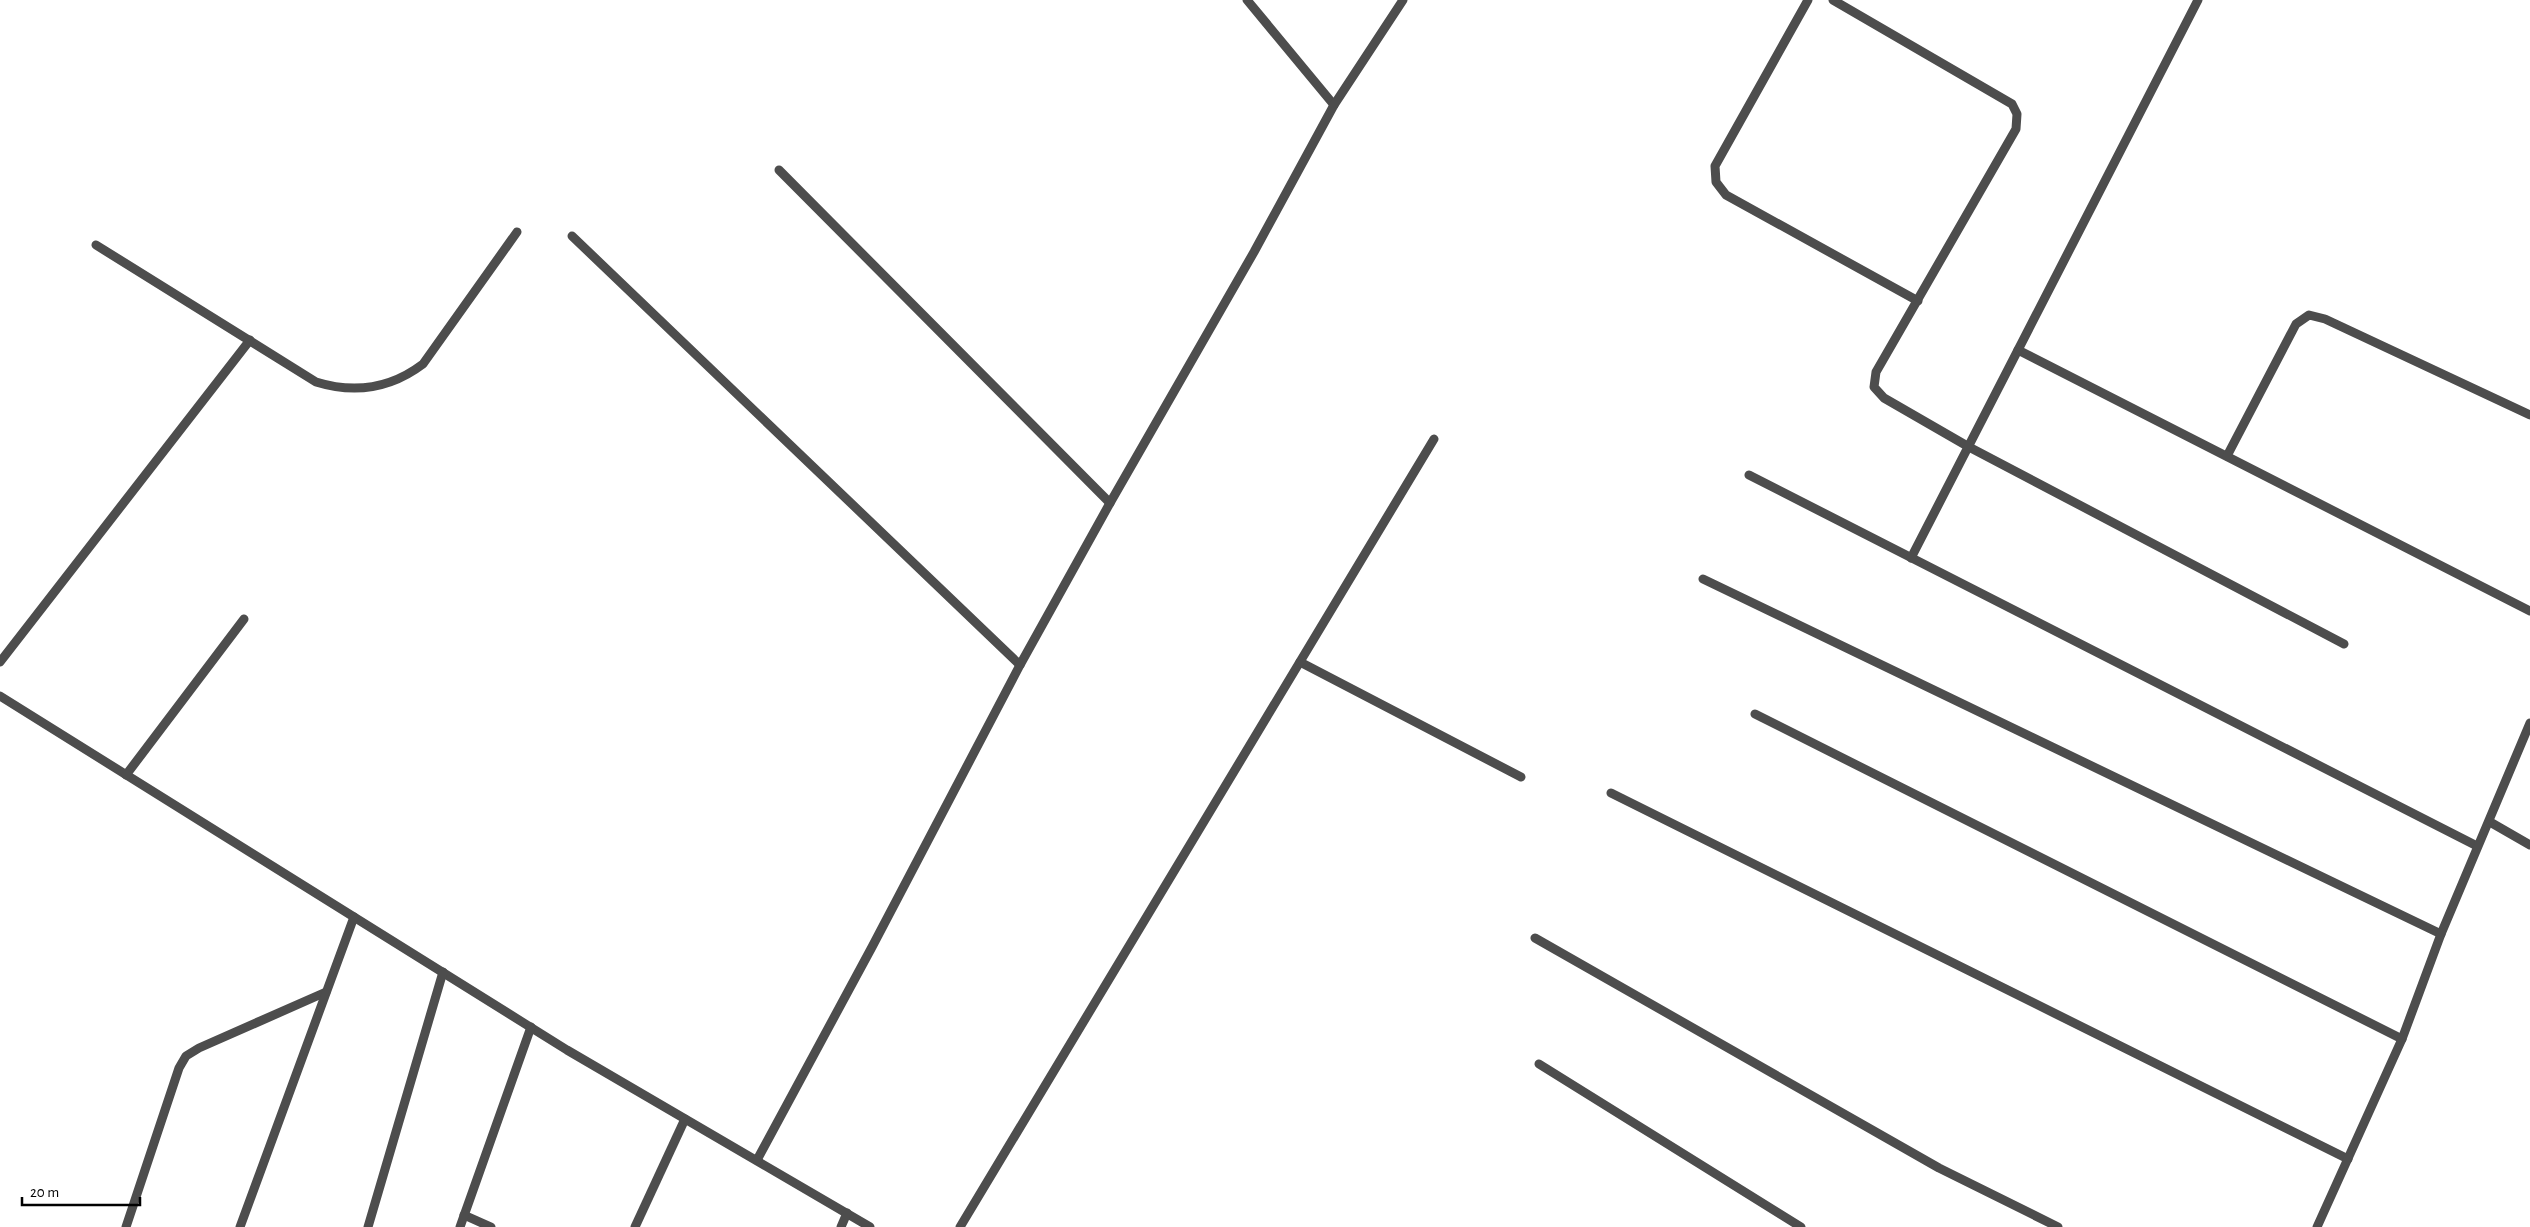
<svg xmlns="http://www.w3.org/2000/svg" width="2530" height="1227" font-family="'Alegreya Sans',sans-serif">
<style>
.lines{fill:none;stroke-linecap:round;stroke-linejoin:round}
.minor{stroke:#4d4d4d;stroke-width:9}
</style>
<rect width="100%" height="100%" fill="#fff"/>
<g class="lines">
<g class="minor">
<polyline points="1247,0 1334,105"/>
<polyline points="1808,0 1715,166 1716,182 1726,195 1918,301"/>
<polyline points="1833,0 2012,104 2017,114 2016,129 1876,372 1874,387 1884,398 1969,447 2344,644"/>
<polyline points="779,170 1110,503"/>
<polyline points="572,236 1020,665"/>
<path d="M96,245L316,382C355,394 390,389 423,364L517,232"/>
<polyline points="2018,350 2530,611"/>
<polyline points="2227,456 2296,324 2309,315 2325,319 2530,415"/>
<polyline points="1749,475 2477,846"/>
<polyline points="1911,558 2198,0"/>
<polyline points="1703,579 2441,934"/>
<polyline points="0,662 250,340"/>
<polyline points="1300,662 1521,777"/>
<polyline points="0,696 567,1050 870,1227"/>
<polyline points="1755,714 2402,1039"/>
<polyline points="126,775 244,619"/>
<polyline points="1611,793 2348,1159"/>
<polyline points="2490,822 2530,845"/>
<polyline points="1535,938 1939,1168 2058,1227"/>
<polyline points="1539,1064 1801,1227"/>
<polyline points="757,1160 872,947 1020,665 1110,503 1254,252 1334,105 1403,0"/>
<polyline points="464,1215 491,1227"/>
<polyline points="126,1227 179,1068 186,1056 199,1048 326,992"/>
<polyline points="240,1227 354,917"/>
<polyline points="368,1227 443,972"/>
<polyline points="460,1227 531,1027"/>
<polyline points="635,1227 685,1119"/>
<polyline points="841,1227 847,1213"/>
<polyline points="960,1227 1434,439"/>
<polyline points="2317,1227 2402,1039 2441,934 2530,723"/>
</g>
</g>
<path d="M22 1197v8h118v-8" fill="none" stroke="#000000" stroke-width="2.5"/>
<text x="30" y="1197" font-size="15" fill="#000000" stroke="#ffffff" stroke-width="4" paint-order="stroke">20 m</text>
</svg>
